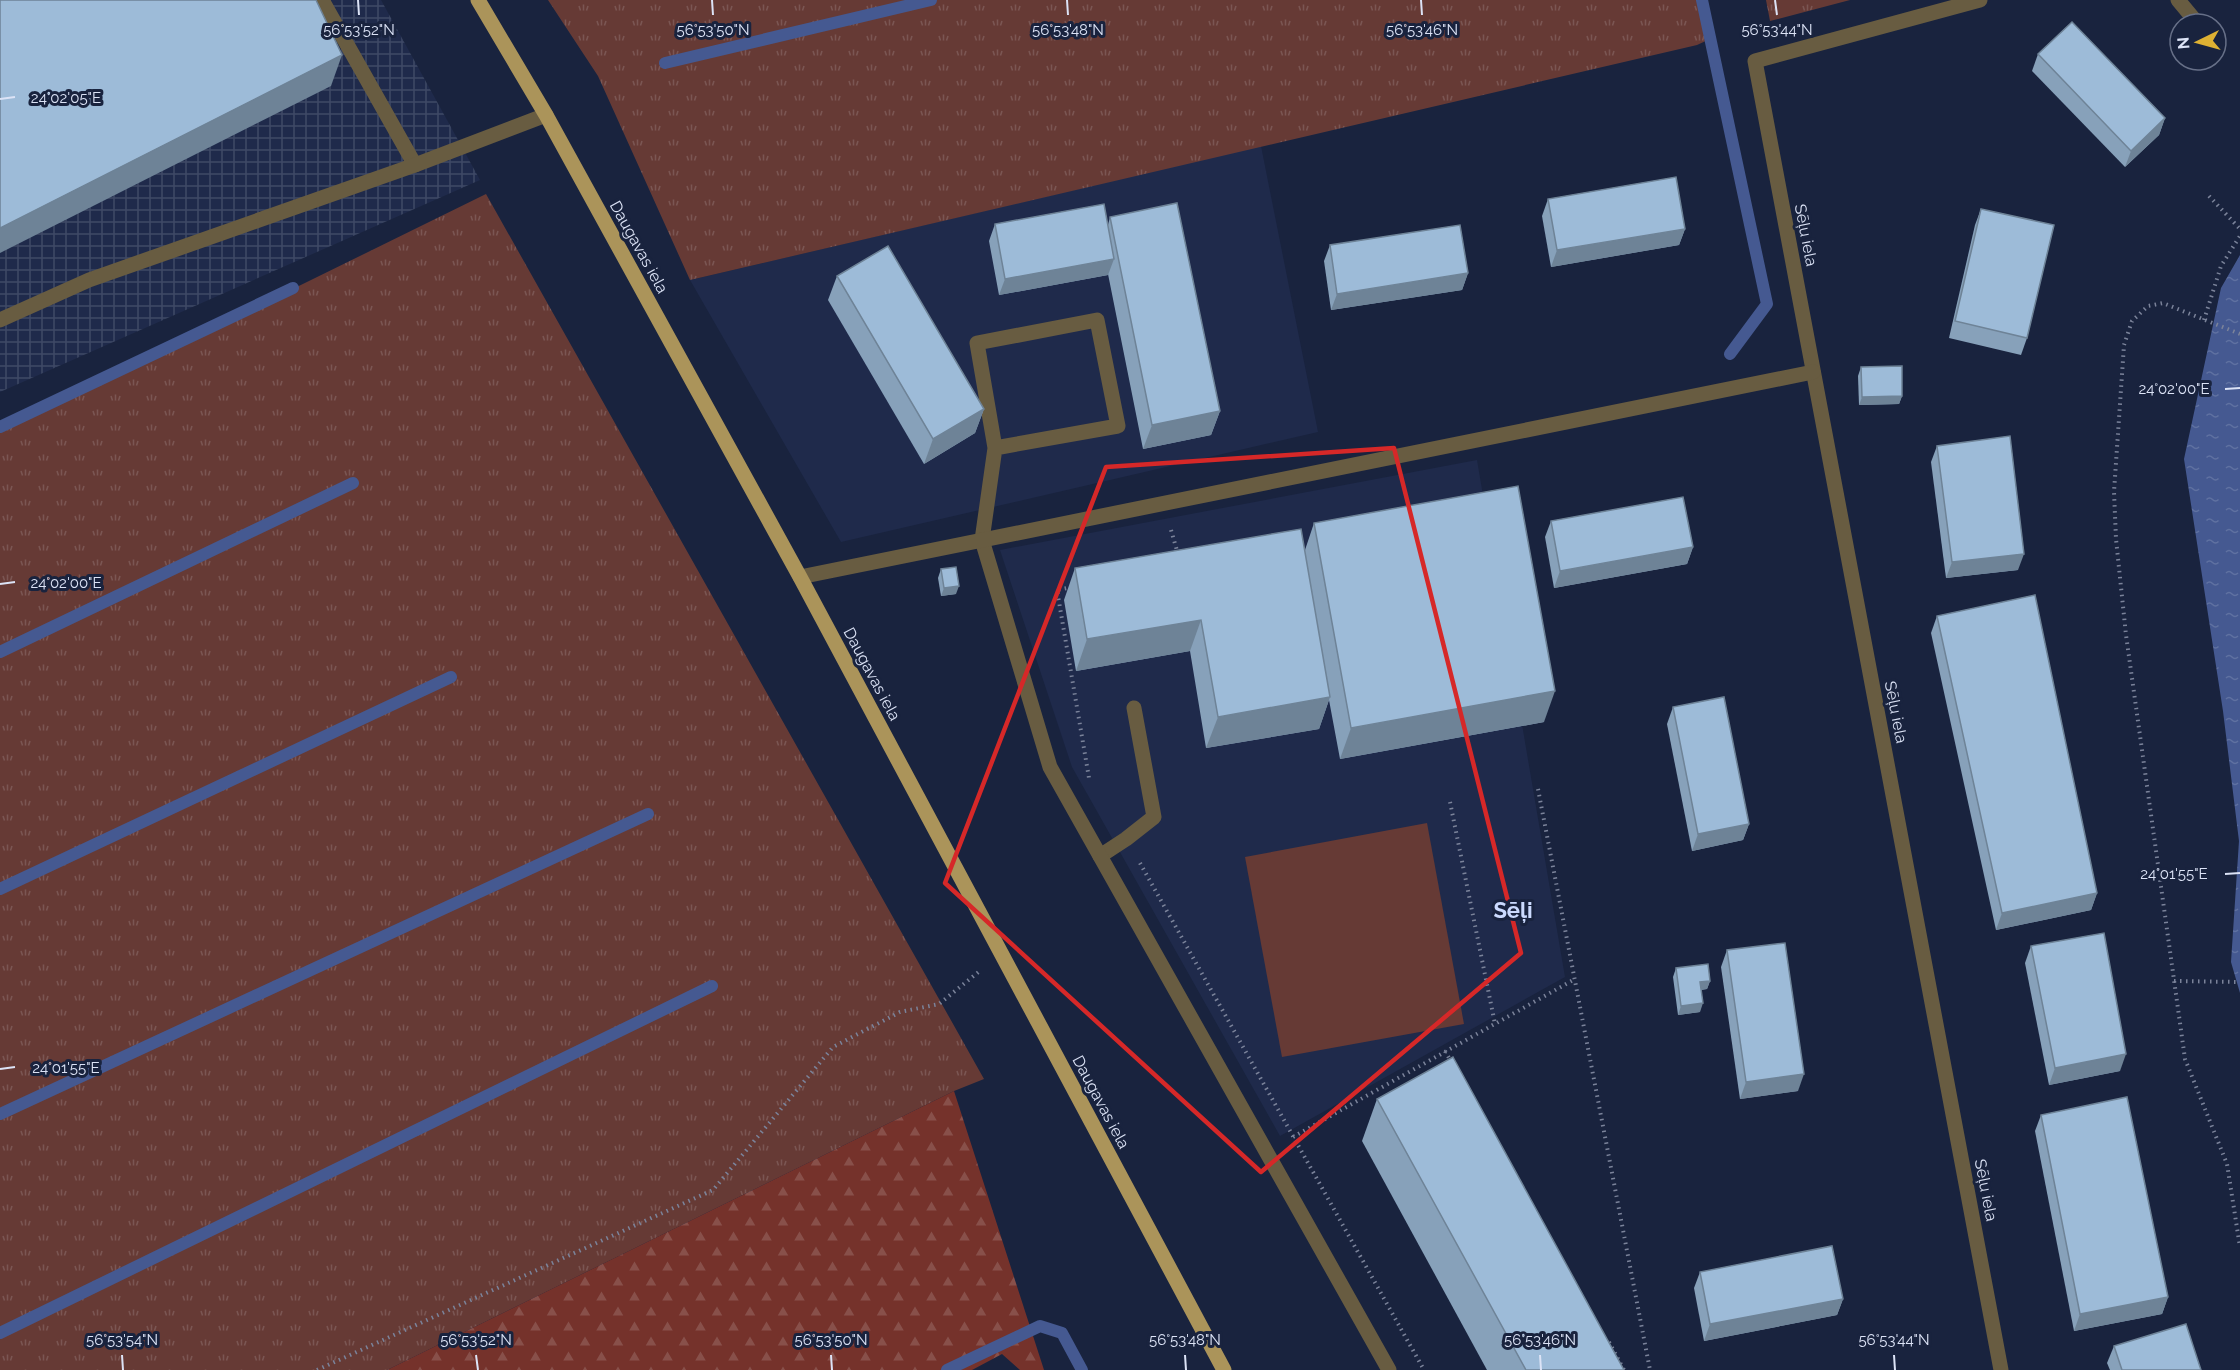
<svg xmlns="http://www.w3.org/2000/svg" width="2240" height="1370" font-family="Raleway,sans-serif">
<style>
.built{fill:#1f2a4b}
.industrial{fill:url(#industrial-grid)}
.grass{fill:url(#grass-tufts)}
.forest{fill:url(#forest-firs)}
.pitch{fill:#663a35}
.water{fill:url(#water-ripples)}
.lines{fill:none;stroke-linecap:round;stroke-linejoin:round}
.stream{stroke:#455991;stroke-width:12}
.path{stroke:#7b839a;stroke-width:4;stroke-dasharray:1.5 4.5;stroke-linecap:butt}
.service{stroke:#685c41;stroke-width:15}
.minor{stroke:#685c41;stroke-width:15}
.primary{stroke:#ab945a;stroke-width:15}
.wall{fill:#87a1ba}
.shaded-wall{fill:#6e8397}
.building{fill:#9dbbd8;stroke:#6e8397;stroke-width:1.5}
.marked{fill:none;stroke:#d62828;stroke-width:4.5;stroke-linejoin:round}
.ticks{fill:none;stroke:#dce3f6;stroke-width:2}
.labels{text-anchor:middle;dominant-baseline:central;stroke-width:6;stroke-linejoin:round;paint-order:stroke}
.street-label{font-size:16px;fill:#dce3f6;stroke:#19233e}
.district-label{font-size:22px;font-weight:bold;fill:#cbdafe;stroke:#19233e}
.ticks-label{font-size:15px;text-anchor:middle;fill:#dce3f6;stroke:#19233e;stroke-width:6;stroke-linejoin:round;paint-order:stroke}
</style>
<defs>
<pattern id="industrial-grid" width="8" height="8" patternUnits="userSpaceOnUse" patternTransform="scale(1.5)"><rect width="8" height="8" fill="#1f2a4b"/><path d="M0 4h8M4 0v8" fill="none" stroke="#3f4966"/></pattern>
<pattern id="grass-tufts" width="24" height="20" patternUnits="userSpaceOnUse" patternTransform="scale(1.5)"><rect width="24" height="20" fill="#663a35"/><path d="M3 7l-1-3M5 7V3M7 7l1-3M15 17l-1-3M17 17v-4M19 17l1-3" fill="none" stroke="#7b5653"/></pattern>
<pattern id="forest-firs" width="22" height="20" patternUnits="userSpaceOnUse" patternTransform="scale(1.5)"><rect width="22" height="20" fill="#75322b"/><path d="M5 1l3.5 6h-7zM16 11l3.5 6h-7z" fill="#88504a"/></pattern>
<pattern id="water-ripples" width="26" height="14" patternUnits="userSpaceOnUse" patternTransform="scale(1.5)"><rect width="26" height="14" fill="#455991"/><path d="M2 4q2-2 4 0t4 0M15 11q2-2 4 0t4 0" fill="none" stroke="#5f71a1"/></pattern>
</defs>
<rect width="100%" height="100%" fill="#19233e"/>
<g class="built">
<polygon points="1261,146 1318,432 841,542 690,280"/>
<polygon points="1477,460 1565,977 1280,1136 1072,767 1000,550"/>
</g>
<polygon class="industrial" points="0,0 381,0 480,180 0,392"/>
<g class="grass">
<polygon points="548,0 1702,0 1710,39 1697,45 690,280 598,76"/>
<polygon points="1766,0 1850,0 1770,21"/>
<polygon points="486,194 984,1079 954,1091 387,1370 0,1370 0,433"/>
</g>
<polygon class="forest" points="954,1091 1044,1370 1020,1370 1002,1354 972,1370 387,1370"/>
<polygon class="pitch" points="1427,823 1464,1024 1282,1057 1245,857"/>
<polygon class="water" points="2240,255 2240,993 2231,962 2239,841 2223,711 2184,459 2221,288"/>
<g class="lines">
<g class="stream">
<polyline points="1702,0 1767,304 1730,354"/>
<polyline points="665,63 931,0"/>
<polyline points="0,427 293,288"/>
<polyline points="0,652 353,483"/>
<polyline points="0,889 451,677"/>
<polyline points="0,1114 648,814"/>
<polyline points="0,1333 712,986"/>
<polyline points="947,1370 1040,1326 1062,1333 1082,1370"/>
</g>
<g class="path">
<polyline points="2209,196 2240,229"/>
<polyline points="2204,320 2221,266 2240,236"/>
<polyline points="2240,334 2163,303 2148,306 2132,321 2124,345 2114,492 2116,539 2126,635 2185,1059 2227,1164 2240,1247"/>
<polyline points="1171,530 1178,554"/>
<polyline points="1072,587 1057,590 1089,778"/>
<polyline points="1538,789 1650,1370"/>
<polyline points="1450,802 1495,1024"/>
<polyline points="1140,863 1424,1370"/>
<polyline points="2174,981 2240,982"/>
<polyline points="1445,1051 1452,1063"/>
<polyline points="1293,1137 1575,979"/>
<polyline points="1609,1342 1624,1370"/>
<polyline points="317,1370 713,1190 833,1047 900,1012 939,1004 981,970"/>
</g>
<g class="service">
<polyline points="322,0 415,165"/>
<polyline points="2178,0 2198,24"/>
<polyline points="2216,45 2218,48"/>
<polyline points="0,320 89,280 415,165 546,115"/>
<polyline points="982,540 995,448 977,343 1097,320 1118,426 995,448"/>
<polyline points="1100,856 1126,839 1154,817 1134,708"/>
</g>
<g class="minor">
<polyline points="1980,0 1755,61 2001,1370"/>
<polyline points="982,540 1050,767 1389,1370"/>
<polyline points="800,577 1813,372"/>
</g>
<polyline class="primary" points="478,0 546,115 800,577 1224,1370"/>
</g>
<g class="wall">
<polygon points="2038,54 2165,118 2159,135 2125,167 2032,71"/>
<polygon points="1548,199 1685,229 1679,245 1551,267 1542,216"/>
<polygon points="1981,209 2027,338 2021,355 1949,338 1975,225"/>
<polygon points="1110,217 1220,411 1211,435 1143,449 1108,274 1108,275 999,295 989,241 995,224 1108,225"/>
<polygon points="1330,245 1468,273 1462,290 1331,310 1324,261"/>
<polygon points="837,276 984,409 975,433 924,464 828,300"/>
<polygon points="1861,367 1902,396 1899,404 1859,405 1858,376"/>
<polygon points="1937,446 2018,570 1946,578 1931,462"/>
<polygon points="1551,521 1693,547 1687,564 1554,588 1545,537"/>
<polygon points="1314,523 1544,722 1340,759 1329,700 1319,729 1206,748 1190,651 1076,671 1064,600 1075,568 1305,550"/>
<polygon points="941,569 956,594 941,596 938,578"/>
<polygon points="1937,616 2097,893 2091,910 1996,930 1931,633"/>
<polygon points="1673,707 1749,824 1743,840 1692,851 1667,724"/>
<polygon points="2031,946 2120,1071 2049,1085 2025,963"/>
<polygon points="1727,950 1798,1091 1740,1099 1721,967"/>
<polygon points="1676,968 1710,981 1707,989 1701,990 1700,1012 1678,1015 1673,977"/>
<polygon points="1377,1099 1624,1370 1487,1370 1362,1141"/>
<polygon points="2041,1115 2168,1297 2162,1314 2074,1331 2035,1131"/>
<polygon points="1700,1272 1843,1299 1837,1315 1704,1341 1694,1288"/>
<polygon points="2114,1346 2201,1370 2110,1370 2107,1363"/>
</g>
<g class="shaded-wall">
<polygon points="342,55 331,86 0,253 0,228"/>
<polygon points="2165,118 2159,135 2125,167 2131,151"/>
<polygon points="1685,229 1679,245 1551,267 1557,250"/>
<polygon points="1114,259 1108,275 999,295 1005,279"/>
<polygon points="1468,273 1462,290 1331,310 1337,294"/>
<polygon points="1902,396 1899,404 1859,405 1862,397"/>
<polygon points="984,409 975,433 924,464 933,439"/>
<polygon points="1220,411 1211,435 1143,449 1152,425"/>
<polygon points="1693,547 1687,564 1554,588 1560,571"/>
<polygon points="2024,554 2018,570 1946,578 1952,562"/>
<polygon points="959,586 956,594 941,596 944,588"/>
<polygon points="1201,620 1190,651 1076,671 1087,639"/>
<polygon points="1555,691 1544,722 1340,759 1351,728"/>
<polygon points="1330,697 1319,729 1206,748 1218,717"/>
<polygon points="1749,824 1743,840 1692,851 1698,834"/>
<polygon points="2097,893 2091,910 1996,930 2002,913"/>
<polygon points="1710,981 1707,989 1697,990 1700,982"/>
<polygon points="1703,1003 1700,1012 1678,1015 1681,1006"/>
<polygon points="2126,1054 2120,1071 2049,1085 2055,1068"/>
<polygon points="1804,1074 1798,1091 1740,1099 1746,1082"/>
<polygon points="2168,1297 2162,1314 2074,1331 2080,1314"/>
<polygon points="1843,1299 1837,1315 1704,1341 1710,1324"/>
</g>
<g class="building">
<polygon points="0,0 316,0 342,55 0,228"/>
<polygon points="2072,22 2165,118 2131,151 2038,54"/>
<polygon points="1676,177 1685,229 1557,250 1548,199"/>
<polygon points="1177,203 1220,411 1152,425 1110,217"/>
<polygon points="1104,204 1114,259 1005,279 995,224"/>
<polygon points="1981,209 2054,225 2027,338 1955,321"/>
<polygon points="1460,225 1468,273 1337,294 1330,245"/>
<polygon points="888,246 984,409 933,439 837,276"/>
<polygon points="1902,366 1902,396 1862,397 1861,367"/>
<polygon points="2010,436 2024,554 1952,562 1937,446"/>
<polygon points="1518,486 1555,691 1351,728 1314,523"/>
<polygon points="1683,497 1693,547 1560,571 1551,521"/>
<polygon points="1301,529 1330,697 1218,717 1201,620 1087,639 1075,568"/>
<polygon points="956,567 959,586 944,588 941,569"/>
<polygon points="2035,595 2097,893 2002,913 1937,616"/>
<polygon points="1724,697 1749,824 1698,834 1673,707"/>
<polygon points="2104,933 2126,1054 2055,1068 2031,946"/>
<polygon points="1785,943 1804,1074 1746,1082 1727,950"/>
<polygon points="1708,964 1710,981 1700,982 1703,1003 1681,1006 1676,968"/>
<polygon points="1453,1057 1624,1370 1526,1370 1377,1099"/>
<polygon points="2127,1097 2168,1297 2080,1314 2041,1115"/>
<polygon points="1832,1246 1843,1299 1710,1324 1700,1272"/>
<polygon points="2186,1324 2201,1370 2122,1370 2114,1346"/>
</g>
<path class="marked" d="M1394,448L1521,953L1261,1172L945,883L1106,467Z"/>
<path class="ticks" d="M358,0L359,15M712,0L713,15M1067,0L1068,15M1421,0L1422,15M1775,0L1777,15M0,99L15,97M2225,389L2240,388M0,584L15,582M2225,874L2240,873M0,1069L15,1067M122,1355L123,1370M476,1355L478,1370M831,1355L832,1370M1185,1355L1186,1370M1540,1355L1541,1370M1894,1355L1895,1370"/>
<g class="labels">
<g class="street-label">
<text transform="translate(1806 235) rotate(79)">Sēļu iela</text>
<text transform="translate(639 247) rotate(61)">Daugavas iela</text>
<text transform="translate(872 674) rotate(62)">Daugavas iela</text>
<text transform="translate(1896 712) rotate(79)">Sēļu iela</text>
<text transform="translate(1101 1102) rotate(62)">Daugavas iela</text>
<text transform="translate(1986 1190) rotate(79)">Sēļu iela</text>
</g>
<g class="district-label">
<text x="1513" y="910">Sēļi</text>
</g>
</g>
<g class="ticks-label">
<text x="359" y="35">56°53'52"N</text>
<text x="713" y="35">56°53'50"N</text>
<text x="1068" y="35">56°53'48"N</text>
<text x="1422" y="35">56°53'46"N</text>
<text x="1777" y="35">56°53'44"N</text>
<text x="66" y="103">24°02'05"E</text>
<text x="2174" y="394">24°02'00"E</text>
<text x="66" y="588">24°02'00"E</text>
<text x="2174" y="879">24°01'55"E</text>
<text x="66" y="1073">24°01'55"E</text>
<text x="122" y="1345">56°53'54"N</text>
<text x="476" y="1345">56°53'52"N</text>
<text x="831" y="1345">56°53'50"N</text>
<text x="1185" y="1345">56°53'48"N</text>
<text x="1540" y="1345">56°53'46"N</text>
<text x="1894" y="1345">56°53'44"N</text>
</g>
<g transform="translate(2198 42) rotate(265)"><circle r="28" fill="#19233e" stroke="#677088" stroke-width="1.5"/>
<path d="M0-4.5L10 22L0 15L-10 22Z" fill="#deb133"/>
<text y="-9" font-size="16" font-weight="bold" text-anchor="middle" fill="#dce3f6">N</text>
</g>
</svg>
